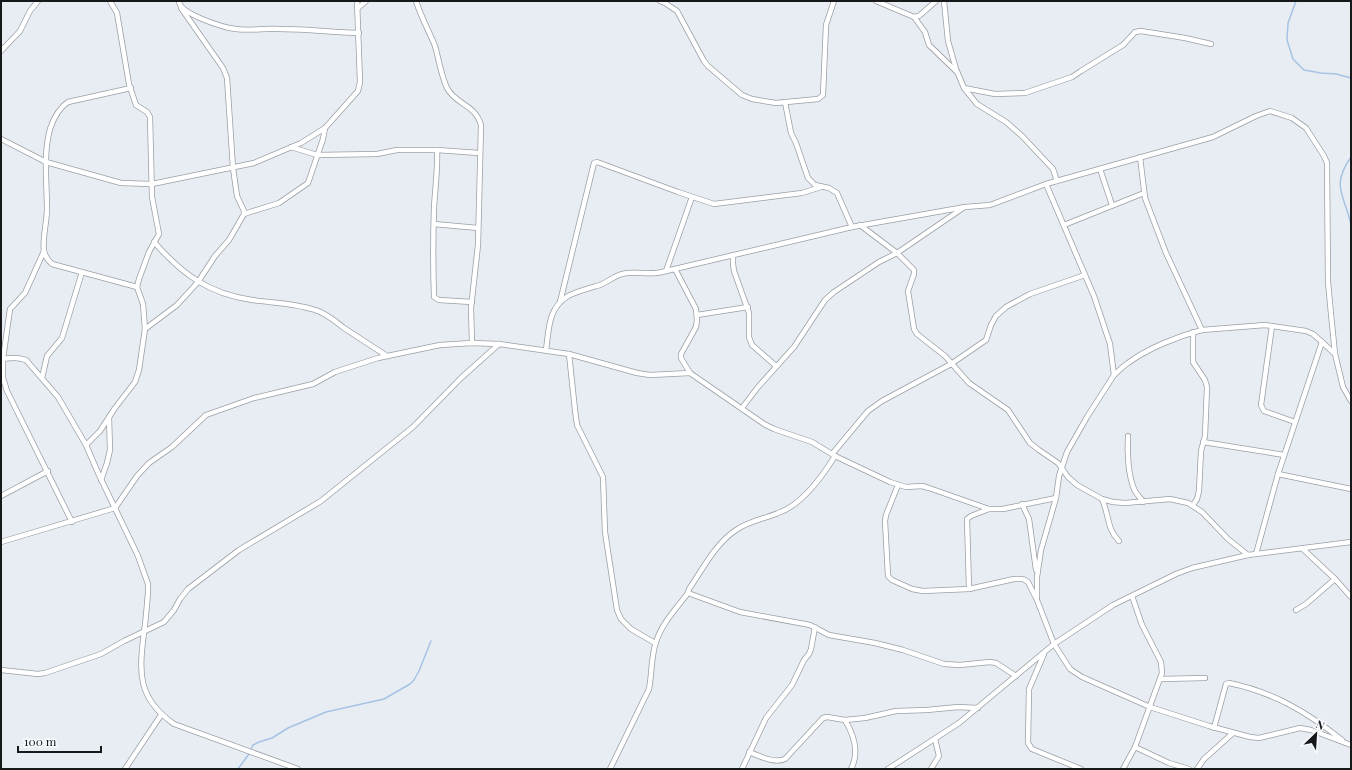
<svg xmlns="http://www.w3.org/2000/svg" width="1352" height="770" font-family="'Playfair Display',serif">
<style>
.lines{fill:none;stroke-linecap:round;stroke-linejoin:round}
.stream{stroke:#a6c3e4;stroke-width:1.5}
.street-casing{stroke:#9a9ea5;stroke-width:6}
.street{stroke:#fff;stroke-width:4.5}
</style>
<rect width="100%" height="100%" fill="#e8edf4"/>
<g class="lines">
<g class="stream">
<polyline points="1296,1 1288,23 1287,40 1293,59 1304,70 1321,73 1336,74 1351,78"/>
<path d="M1351,157C1330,187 1345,195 1351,225"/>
<polyline points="238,769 249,754 253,745 259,742 272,738 288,728 326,712 384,699 410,684 414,680 419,671 431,641"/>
</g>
<g class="street-casing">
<g id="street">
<path d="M179,1C179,14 225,28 236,29C250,31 265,28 279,29C306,29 332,32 359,33"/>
<path d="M416,1C421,17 429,31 435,46C439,60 441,75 447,88C456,105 475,104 481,125L478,245L471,308L472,343"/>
<polyline points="660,1 665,3 677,11 704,61 708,66 742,95 752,99 776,103 818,99 823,95 826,25 834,1"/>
<polyline points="876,1 914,17 919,16 936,1"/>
<polyline points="944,1 948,41 956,69 964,88 977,104 1006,122 1022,136 1053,169 1057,181"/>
<polyline points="358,8 366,1"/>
<polyline points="914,17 925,32 929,45 957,72"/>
<polyline points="1,51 20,31 30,11 38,1"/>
<path d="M131,88L68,102C59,108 53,120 50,129C43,155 47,183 47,209C47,221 42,240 44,251C45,257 48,260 52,264L137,287"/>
<polyline points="964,88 995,94 1025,93 1072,77 1081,71 1123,45 1135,32 1141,31 1185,38 1211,44"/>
<polyline points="785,102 791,133 796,143 808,178 815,185 829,188 837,193 852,227"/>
<polyline points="1,139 46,162 121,183 152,184 254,163 301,143 325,128 358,91 360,82 357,1"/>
<polyline points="291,147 317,155 377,154 397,150 437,150 479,153"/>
<path d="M437,150C438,169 435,189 434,208C433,238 433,268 434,297L439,300L472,302"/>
<polyline points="1140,157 1145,198 1166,253 1202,330"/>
<polyline points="1100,169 1112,205"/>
<polyline points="244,214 279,203 308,183 323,139 325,128"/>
<polyline points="434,224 478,228"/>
<polyline points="860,225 897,253 914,270 914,274 908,291 914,329 917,334 945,356 969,383 1008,410 1030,443 1039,450 1058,463 1068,477 1077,485 1102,499 1113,502 1125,503 1170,499 1188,503 1202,512 1228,539 1248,555"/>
<polyline points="1064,225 1144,193"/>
<path d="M154,242C182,274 209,294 252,300C273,303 295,303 315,310C326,313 335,321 344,328C358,337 373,347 387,356"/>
<polyline points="44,251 25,293 10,309 3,359 3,378 7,391 72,522"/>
<polyline points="733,255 733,264 734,271 749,313 749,337 752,345 776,366"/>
<polyline points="675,269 696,309 697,320 696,327 681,354 681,358 690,373 764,424 774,429 812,442 835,456 890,482 906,487 922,486 929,488 989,509 1003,509 1056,498"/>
<polyline points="666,271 692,197"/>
<polyline points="560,302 594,163 597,162 678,192 714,204 802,193 821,187"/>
<polyline points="697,315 748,307"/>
<polyline points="1272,326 1261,405 1264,411 1295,422"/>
<polyline points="145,329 177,305 198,282 215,256 229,240 244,214 244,211 237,196 233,168 227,78 223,68 181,8"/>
<polyline points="1193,332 1193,362 1205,380 1207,387 1205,436 1201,451 1199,491 1197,499 1193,505"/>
<path d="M546,350C549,329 548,308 568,296C578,291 590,288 600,285C610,281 617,273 628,273C640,272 651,275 662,272L852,227L965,207L990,205L1046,184L1213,137L1256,116L1270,111L1292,118L1306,128L1324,156L1327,163L1328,282L1331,314L1335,354L1343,387L1351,401"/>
<polyline points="569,354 575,410 577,425 603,477 605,532 617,610 621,619 631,629 655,643"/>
<path d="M1,359C10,358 17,357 26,360L58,397L86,445L99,475L138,556L148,584V592C147,605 146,619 144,632C139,673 137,698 174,724L298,769"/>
<path d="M1114,375C1119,371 1123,366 1128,363C1148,348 1179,336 1202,330L1265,325L1306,331L1313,334L1322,342L1335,354"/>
<polyline points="42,378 47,356 62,338 82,272"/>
<polyline points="742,408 758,387 794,347 825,300 834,292 879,262 897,253 963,208"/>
<path d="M1128,436C1127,452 1128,477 1135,491C1137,495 1141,498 1143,502"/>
<polyline points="1203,442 1284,455"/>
<polyline points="86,445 100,431 115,408 135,382 139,370 145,329 143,304 137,287 139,279 149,252 159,234 152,197 150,117 147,112 136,105 129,84 117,13 110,1"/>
<polyline points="833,453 868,411 882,401 951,364 986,340 991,325 996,316 1006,307 1030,294 1085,275"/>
<path d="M835,456C822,477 802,505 778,513C764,519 749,521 736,530C715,544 703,569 689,589L688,593L740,612L810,625L829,635L875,643L903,650L944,664L960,665L990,662L996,663L1016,676"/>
<polyline points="1278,474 1351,489"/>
<polyline points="101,480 107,463 110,450 109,417"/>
<polyline points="898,485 886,515 885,521 888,576 892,580 912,589 923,591 969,589 1014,579 1023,579 1028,582 1037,600 1054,644 1070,669 1082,677 1150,707 1209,726 1250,737 1259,738 1300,728 1311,730 1351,745"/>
<polyline points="1,496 48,471"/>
<path d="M1102,499C1109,514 1107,530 1119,541"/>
<polyline points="1022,504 1029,519 1036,570"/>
<polyline points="1,542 115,508 137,476 149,463 172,447 206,415 254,398 313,384 335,372 378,358 440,345 472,343 499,344 569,354 637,373 650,375 690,373"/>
<polyline points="1303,549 1335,579 1351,597"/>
<polyline points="1256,554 1278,474 1322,342"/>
<polyline points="969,589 967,519 971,516 989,509"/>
<polyline points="1037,598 1037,577 1041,550 1056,498 1059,476 1067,452 1087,417 1114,375 1110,344 1094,296 1046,184"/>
<polyline points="1296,610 1306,604 1335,579"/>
<polyline points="1044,654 1029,689 1028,743 1032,749 1081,769"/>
<polyline points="1,670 38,674 45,673 101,654 124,641 164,622 174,610 180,599 188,589 239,550 321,501 413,427 461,378 499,344"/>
<polyline points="1160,679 1205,678"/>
<path d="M845,720C854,735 860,752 851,769"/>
<path d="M1214,728L1226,684L1229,683C1273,692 1307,712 1342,740"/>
<polyline points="1135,747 1169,763 1189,769"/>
<path d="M749,752C760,756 774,764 785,759L823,718L827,717L845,720L865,718L896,711L927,710L958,707L978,708"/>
<polyline points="125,769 161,715"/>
<path d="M610,769L649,689C652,674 651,656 656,642C662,623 676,609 688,593"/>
<polyline points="742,769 766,718 792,685 804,660 809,654 811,649 815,627"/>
<polyline points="888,769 959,723 1054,644 1113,605 1176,574 1192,568 1248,555 1351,542"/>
<polyline points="931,769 939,756 935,739"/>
<polyline points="1123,769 1135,747 1162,673 1161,662 1142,625 1132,596"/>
<polyline points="1197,769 1204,759 1233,733"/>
</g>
</g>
<use href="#street" class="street"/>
</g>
<rect width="1352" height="770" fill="none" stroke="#16181a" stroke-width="4"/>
<g transform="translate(1316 734) rotate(25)" stroke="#f7fafe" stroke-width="3" paint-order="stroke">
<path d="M0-3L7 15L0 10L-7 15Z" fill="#16181a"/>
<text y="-6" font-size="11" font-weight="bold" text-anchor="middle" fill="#16181a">N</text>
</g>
<path d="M18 746v6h83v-6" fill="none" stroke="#16181a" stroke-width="2"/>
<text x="24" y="746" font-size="12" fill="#16181a" stroke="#f7fafe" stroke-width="3" paint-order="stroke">100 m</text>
</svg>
